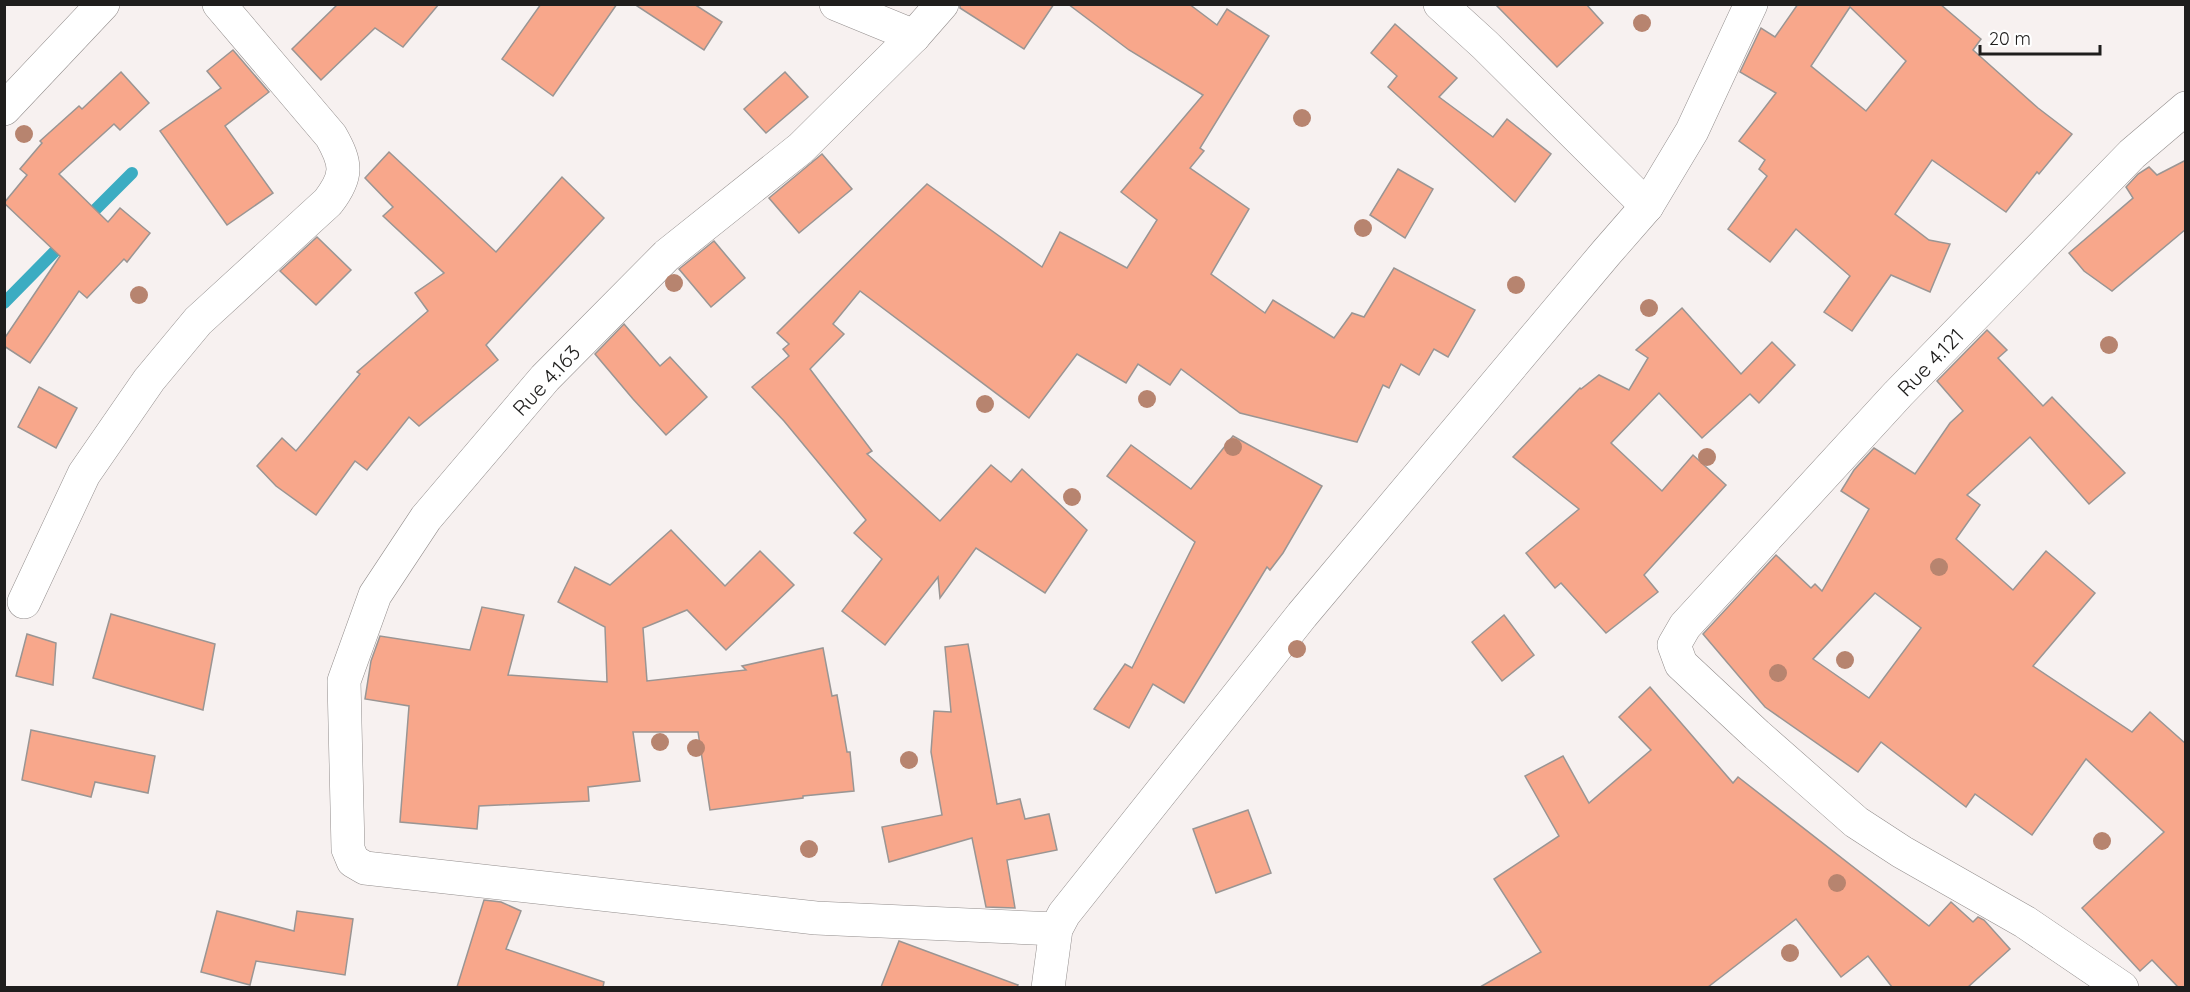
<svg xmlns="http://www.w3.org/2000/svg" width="2190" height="992" font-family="Quicksand,sans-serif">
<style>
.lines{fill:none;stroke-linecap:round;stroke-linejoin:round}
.stream{stroke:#3bacc2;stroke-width:12}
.building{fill:#f8a78b;stroke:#9a9593;stroke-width:1.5;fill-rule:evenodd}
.minor-casing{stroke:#938e8d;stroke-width:34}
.minor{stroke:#fff;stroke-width:33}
.tree{fill:#b7846f}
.labels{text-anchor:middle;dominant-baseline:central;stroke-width:4.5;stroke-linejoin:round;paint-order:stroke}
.street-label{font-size:21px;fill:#1f1e1d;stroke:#fff}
</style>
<rect width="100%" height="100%" fill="#f7f1f0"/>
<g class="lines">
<g class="stream">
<polyline points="84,221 132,173"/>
<polyline points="4,303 66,240"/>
</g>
</g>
<g class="building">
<polygon points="338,4 439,4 403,47 375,28 321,80 292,49"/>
<polygon points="541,4 617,4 553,96 502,59"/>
<polygon points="634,4 694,4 722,22 704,50"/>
<polygon points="960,4 1054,4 1024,49 960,8"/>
<polygon points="1068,4 1189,4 1217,25 1227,9 1269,36 1200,148 1204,151 1190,168 1249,209 1211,274 1265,313 1273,300 1334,338 1352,313 1364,317 1394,268 1475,310 1448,357 1434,349 1419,375 1401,364 1389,388 1383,385 1357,442 1240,413 1181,369 1170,385 1138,364 1126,383 1077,354 1029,418 860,291 833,324 844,334 810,369 872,451 867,454 940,521 991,465 1011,482 1022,469 1087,530 1045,593 976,548 940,598 938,577 885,645 842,611 882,559 854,533 866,520 784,421 752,387 789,356 783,349 789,344 777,333 927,184 1042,267 1060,232 1127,268 1157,220 1121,192 1203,95 1129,50"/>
<polygon points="1495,4 1586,4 1603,23 1557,67"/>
<path d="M1798,4H1940L1981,39L1973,50L2038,108L2072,134L2039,174L2037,172L2006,212L1932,160L1895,214L1929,240L1950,244L1930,292L1891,275L1852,331L1824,312L1850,276L1796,229L1770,262L1728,229L1767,176L1759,169L1765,160L1739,141L1776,93L1740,72L1761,28L1775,37ZM1850,7L1906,61L1866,111L1811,66Z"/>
<polygon points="1395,24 1457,78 1439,97 1493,137 1507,119 1551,154 1515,202 1388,87 1397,76 1371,53"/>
<polygon points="233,50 269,92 225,126 273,193 227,225 160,131 221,88 207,71"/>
<polygon points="121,72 149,103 120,130 114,124 59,174 108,222 120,208 150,233 127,262 124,259 87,298 79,291 30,363 4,346 4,339 60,256 4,203 27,175 20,169 42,143 40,141 79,106 82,109"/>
<polygon points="785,72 808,97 766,133 744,109"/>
<polygon points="389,152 496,252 562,177 604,218 486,345 498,360 419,426 409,417 367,470 355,461 316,515 276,486 257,466 282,438 296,451 360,374 357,372 428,311 415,293 444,273 383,216 393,207 365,178"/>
<polygon points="822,154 852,189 799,233 769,198"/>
<polygon points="2186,160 2186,229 2112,291 2084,271 2069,253 2133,198 2126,187 2138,174 2149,167 2157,175"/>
<polygon points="1398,169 1433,189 1405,238 1370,215"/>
<polygon points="317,237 351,270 316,305 280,271"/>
<polygon points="714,241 745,278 711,307 679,269"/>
<polygon points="1682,308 1741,374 1772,342 1795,365 1759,403 1750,394 1702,438 1659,393 1611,443 1662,491 1693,455 1726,485 1644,575 1658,592 1606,633 1561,583 1555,588 1526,553 1579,509 1513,457 1580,388 1581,389 1599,375 1629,390 1648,358 1636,350"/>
<polygon points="624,324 660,366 670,357 707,397 666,435 633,399 595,354"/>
<path d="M1987,330L2007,350L1998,358L2043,406L2052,397L2125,473L2089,504L2030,437L1967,495L1980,505L1956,539L2013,590L2046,551L2095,593L2033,666L2132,732L2150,712L2186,744V987H2178L2152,960L2140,971L2082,908L2164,832L2086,759L2032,835L1975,794L1966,807L1881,742L1858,772L1765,707L1703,634L1776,555L1811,588L1815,584L1822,591L1869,509L1841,491L1854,470L1874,448L1915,474L1950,423L1963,411L1937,381ZM1875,593L1921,628L1869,698L1813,659Z"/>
<polygon points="39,387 77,408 56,448 18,427"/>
<polygon points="1233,436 1322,486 1283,553 1270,570 1267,567 1184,703 1153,684 1129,728 1094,709 1125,664 1132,668 1195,542 1107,476 1131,445 1191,489"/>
<polygon points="671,530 725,586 760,551 794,585 726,650 687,610 643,628 647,681 746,670 742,666 823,648 832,696 837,695 847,752 850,752 854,791 803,796 803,798 710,810 698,732 633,732 640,781 588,787 589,801 479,806 477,829 400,822 409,706 365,699 371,661 380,636 470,650 482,607 524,615 508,675 607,682 605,627 558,602 575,567 610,585"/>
<polygon points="111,614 215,644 203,710 93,678"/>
<polygon points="1504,615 1534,655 1502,681 1472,642"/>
<polygon points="27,634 56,643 53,685 16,676"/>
<polygon points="968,644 997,804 1020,799 1025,819 1049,814 1057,850 1007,860 1015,908 986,907 972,838 889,862 882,827 942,815 931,752 934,711 951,712 945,647"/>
<polygon points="1650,687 1733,783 1738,777 1929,926 1951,902 1973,922 1978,917 1984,920 2010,949 1968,987 1892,987 1868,956 1841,977 1796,919 1708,987 1480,987 1541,952 1494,879 1559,836 1525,776 1563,756 1589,803 1651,750 1619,717"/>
<polygon points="31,730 155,756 148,793 95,782 91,797 22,780"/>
<polygon points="1248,810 1271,873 1216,893 1193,829"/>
<polygon points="484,900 501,902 521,911 506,949 604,982 603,987 457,987"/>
<polygon points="217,911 294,931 297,911 353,919 345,975 256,961 250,985 201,972"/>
<polygon points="899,941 1018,985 1017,987 881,987"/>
</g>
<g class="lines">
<g class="minor-casing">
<g id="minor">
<polyline points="836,4 914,36"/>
<polyline points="942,4 914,36 801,148 667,255 545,378 426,518 375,595 344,681 348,849 353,861 365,868 816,918 1056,929"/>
<polyline points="1440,4 1485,45 1647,206"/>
<polyline points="4,109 103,4"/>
<path d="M24,602L84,474L149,380L198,321L328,202C348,176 347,164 331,136L219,4"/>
<polyline points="1048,988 1056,929 1064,914 1302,615 1606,253 1647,206 1692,131 1751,4"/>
<polyline points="2122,988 2025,922 1902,852 1856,822 1757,735 1681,664 1674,645 1685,626 1898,394 2132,154 2186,108"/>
</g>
</g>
<use href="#minor" class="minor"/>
</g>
<g class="tree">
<circle cx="1642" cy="23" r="9"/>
<circle cx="1302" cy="118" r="9"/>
<circle cx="24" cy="134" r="9"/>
<circle cx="1363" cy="228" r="9"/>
<circle cx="674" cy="283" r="9"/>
<circle cx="1516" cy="285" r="9"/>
<circle cx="139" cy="295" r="9"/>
<circle cx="1649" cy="308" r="9"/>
<circle cx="2109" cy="345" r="9"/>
<circle cx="1147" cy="399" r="9"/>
<circle cx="985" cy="404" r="9"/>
<circle cx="1233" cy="447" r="9"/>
<circle cx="1707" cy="457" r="9"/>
<circle cx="1072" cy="497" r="9"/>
<circle cx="1939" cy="567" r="9"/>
<circle cx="1297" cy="649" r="9"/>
<circle cx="1845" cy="660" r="9"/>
<circle cx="1778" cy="673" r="9"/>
<circle cx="660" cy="742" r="9"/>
<circle cx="696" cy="748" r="9"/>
<circle cx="909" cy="760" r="9"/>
<circle cx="2102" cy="841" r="9"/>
<circle cx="809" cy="849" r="9"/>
<circle cx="1837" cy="883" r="9"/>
<circle cx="1790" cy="953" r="9"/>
</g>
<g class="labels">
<g class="street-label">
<text transform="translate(1930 362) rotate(-46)">Rue 4.121</text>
<text transform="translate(546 380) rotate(-47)">Rue 4.163</text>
</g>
</g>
<rect width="2190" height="992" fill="none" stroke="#1f1e1d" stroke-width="12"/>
<path d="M1980 45v9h120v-9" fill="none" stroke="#1f1e1d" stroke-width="3"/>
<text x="1989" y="45" font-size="18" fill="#1f1e1d" stroke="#ffffff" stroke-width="4.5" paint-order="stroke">20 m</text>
</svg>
